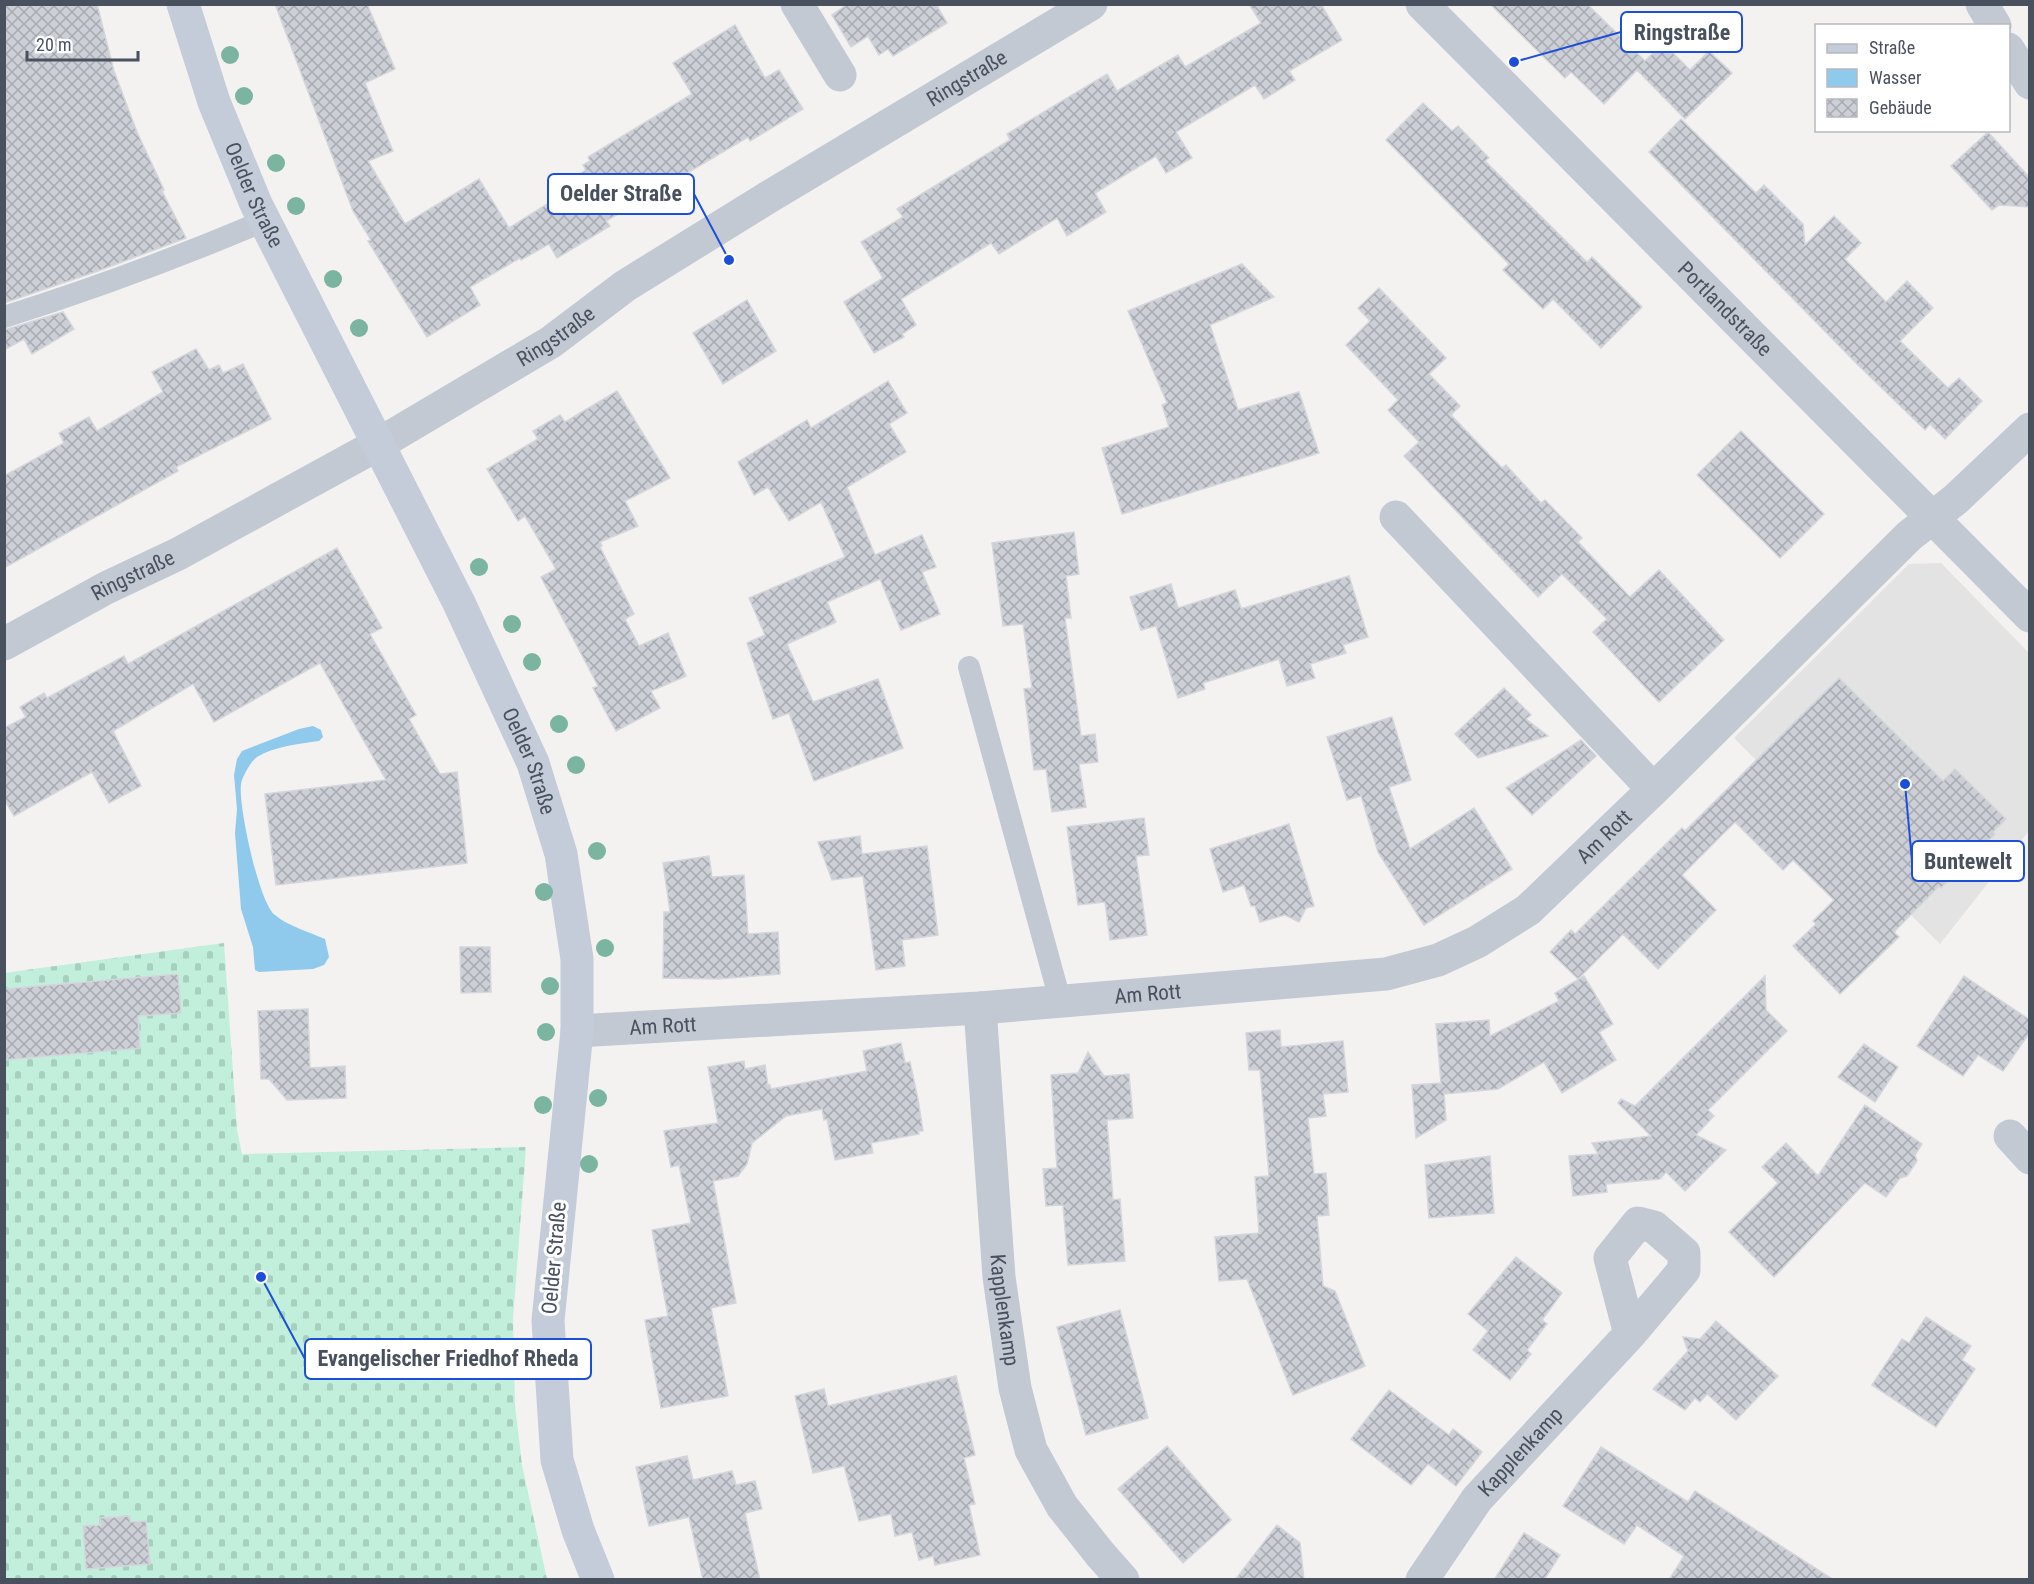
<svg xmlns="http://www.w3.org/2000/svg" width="2034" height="1584" font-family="'Roboto Condensed',sans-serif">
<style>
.education{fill:#e4e3e3}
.cemetery{fill:url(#cemetery-stones)}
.water{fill:#8fc9ec}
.building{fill:url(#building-cross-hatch);stroke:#d5d6dc;stroke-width:1.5}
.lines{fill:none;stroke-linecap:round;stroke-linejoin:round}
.lane{stroke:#c2c9d2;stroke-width:22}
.street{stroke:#c2c9d2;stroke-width:33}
.secondary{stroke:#c4cbd9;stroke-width:33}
.tree{fill:#7bb4a0}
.labels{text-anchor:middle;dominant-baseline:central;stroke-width:6;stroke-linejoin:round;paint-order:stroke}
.street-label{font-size:21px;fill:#49515f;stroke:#fff}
.leader{fill:none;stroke:#1d4ed8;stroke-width:2}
.callout-dot{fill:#1d4ed8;stroke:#fff;stroke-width:2}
.callout{fill:#fff;stroke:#1d4ed8;stroke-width:2}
.callout-label{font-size:22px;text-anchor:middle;font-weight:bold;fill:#49515f}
</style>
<defs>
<pattern id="cemetery-stones" width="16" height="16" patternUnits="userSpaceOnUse" patternTransform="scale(1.5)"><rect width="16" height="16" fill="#c1efdb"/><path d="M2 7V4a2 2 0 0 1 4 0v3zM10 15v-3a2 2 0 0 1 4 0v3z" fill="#a7cfbe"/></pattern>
<pattern id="building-cross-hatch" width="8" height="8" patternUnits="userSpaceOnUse" patternTransform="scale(1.5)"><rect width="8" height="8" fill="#cdcfd6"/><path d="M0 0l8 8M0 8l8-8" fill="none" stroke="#a8aab1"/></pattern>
</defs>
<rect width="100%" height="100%" fill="#f3f2f1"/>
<polygon class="education" points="1941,563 2029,653 2029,831 1940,944 1734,738 1909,564"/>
<polygon class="cemetery" points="224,943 237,1130 242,1154 526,1147 513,1320 515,1405 522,1465 547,1579 5,1579 4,973"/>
<path class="water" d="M313,726L321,730L323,737L319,741C299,744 275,746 257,757C251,761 242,777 241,784C238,805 259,903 275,915C288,926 309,932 325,939L329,957L324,965L313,969L259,972L255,970L253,947L241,909L235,833L237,809L234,775L237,759L242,751L299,729Z"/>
<g class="building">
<polygon points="4,4 97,4 114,71 137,132 164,190 162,191 186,238 98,271 4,303"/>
<polygon points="275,4 367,4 395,69 365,83 393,151 368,161 405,224 479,179 509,228 579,184 574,177 586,170 583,165 590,161 588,157 692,94 673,63 735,25 765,78 779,70 803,109 750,141 748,137 606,221 610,226 557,258 549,244 521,260 520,258 470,287 480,305 427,337 368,241 371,240 353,211"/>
<polygon points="848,4 936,4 947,23 893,56 888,49 879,55 868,36 851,47 832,15"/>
<polygon points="1249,4 1321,4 1342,40 1289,71 1295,80 1264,99 1255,85 1176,132 1192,158 1166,173 1156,156 1095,193 1106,212 1067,236 1057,218 999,254 991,243 901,299 916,325 902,334 904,337 874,353 844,302 883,278 861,242 903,217 897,209 1010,140 1007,134 1107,74 1117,91 1178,55 1185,67 1261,23"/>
<polygon points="1490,4 1587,4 1645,61 1663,43 1690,70 1709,51 1732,73 1685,119 1637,70 1604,104 1571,72 1565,78"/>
<polygon points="1423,103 1452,131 1458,126 1489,158 1485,161 1587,262 1592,257 1642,307 1601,348 1553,299 1543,309 1503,270 1509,264 1386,140"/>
<polygon points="1681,119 1756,193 1764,185 1803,224 1805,245 1834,216 1861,243 1845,259 1886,302 1907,281 1933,308 1900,341 1948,388 1959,378 1982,401 1945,439 1930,424 1925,430 1857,364 1649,152"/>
<polygon points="1988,132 2030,178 2030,207 1999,205 1992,210 1951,166"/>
<polygon points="1242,264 1274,297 1210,325 1238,410 1299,392 1319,453 1122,514 1102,448 1169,427 1162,405 1167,403 1128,311"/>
<polygon points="1379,288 1446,358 1429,374 1460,406 1451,415 1502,468 1506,465 1541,503 1545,500 1582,538 1578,542 1630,597 1659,570 1724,640 1659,702 1593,632 1607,619 1562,574 1538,597 1404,456 1419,442 1388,410 1398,400 1346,345 1370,321 1358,308"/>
<polygon points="747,300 776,351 723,384 693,333"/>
<polygon points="63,312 74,329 32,354 24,339 4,350 4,330"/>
<polygon points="196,349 209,370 219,365 223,373 243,364 271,419 176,467 178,471 4,568 4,476 64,443 59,433 89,417 97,431 163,392 152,372"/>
<polygon points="888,381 907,413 889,424 906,452 847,487 875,555 922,535 936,567 922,572 940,614 901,630 880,579 827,602 836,622 787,644 813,702 878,679 903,748 814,781 789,713 773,719 747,643 765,635 749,598 845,557 821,502 789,521 768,487 754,495 738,462 807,420 811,428"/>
<polygon points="617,391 670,478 625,501 638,526 600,542 602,546 600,547 634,614 625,619 639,646 668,633 686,676 651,691 660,708 616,731 593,688 598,686 541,577 556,569 525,516 518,521 487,469 538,439 533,431 560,415 565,422"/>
<polygon points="1741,431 1824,514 1780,558 1697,475"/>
<polygon points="1074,532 1079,574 1066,576 1071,618 1065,618 1081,736 1095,734 1098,762 1079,764 1086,807 1052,812 1046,769 1034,770 1024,689 1032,688 1023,624 1003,626 992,543"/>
<polygon points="337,548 382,628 370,634 416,715 409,719 440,774 457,772 467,863 276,885 265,794 386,780 320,663 214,722 193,684 113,731 141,786 109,803 92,772 14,816 4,799 4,728 26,717 20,707 44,693 47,698 124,656 128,664"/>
<polygon points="1349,576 1368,637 1343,645 1346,653 1310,664 1315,678 1287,686 1279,659 1203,683 1205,689 1178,698 1156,626 1141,630 1130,597 1171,584 1178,608 1235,590 1241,608 1244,608"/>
<polygon points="1839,678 1943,781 1955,769 2006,819 1993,832 1995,834 1941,888 1939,886 1894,932 1899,937 1840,994 1793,946 1816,924 1813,921 1834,900 1793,860 1783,870 1735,822 1682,875 1716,910 1658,969 1623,934 1578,979 1550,952 1571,930 1575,934 1682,828 1685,831"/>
<polygon points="1504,688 1531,715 1526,719 1548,736 1478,758 1455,734"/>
<polygon points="1392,717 1411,780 1389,787 1410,849 1474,808 1512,869 1424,925 1378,852 1361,796 1347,800 1327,737"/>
<polygon points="1581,740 1596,756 1532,815 1506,788"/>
<polygon points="1144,818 1149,855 1136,856 1147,935 1110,940 1105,902 1078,905 1067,827"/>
<polygon points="1289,824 1314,906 1306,908 1299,922 1285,915 1260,922 1255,906 1251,906 1244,885 1223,892 1210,849"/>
<polygon points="860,836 862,854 927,846 938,935 902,940 905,966 876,970 863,876 832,880 818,842"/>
<polygon points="709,856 712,877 744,875 748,934 778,932 780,974 718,979 663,978 664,912 670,912 663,863"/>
<polygon points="460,947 490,947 491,992 461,993"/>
<polygon points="178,974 181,1013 138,1016 140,1048 4,1060 4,989"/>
<polygon points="1584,976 1613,1024 1599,1032 1616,1060 1562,1093 1544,1062 1498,1089 1444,1094 1446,1120 1416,1138 1412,1085 1441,1083 1436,1024 1489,1020 1490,1036 1559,1001 1555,993"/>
<polygon points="1765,976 1766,1010 1787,1031 1708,1110 1714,1116 1696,1135 1726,1150 1685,1191 1666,1172 1660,1179 1606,1184 1607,1192 1573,1196 1569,1156 1598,1154 1592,1143 1651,1136 1618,1103 1621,1099 1635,1106"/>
<polygon points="1964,976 2030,1020 2030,1032 2003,1071 1978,1055 1963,1076 1917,1046"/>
<polygon points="308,1009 310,1068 345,1066 346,1098 287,1100 269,1079 261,1079 258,1011"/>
<polygon points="1280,1030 1281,1047 1343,1041 1348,1092 1323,1094 1326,1116 1308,1118 1314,1174 1326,1173 1329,1215 1317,1216 1323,1286 1335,1291 1365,1366 1293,1395 1247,1279 1219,1281 1215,1237 1259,1233 1255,1177 1269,1176 1260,1070 1249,1070 1246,1033"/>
<polygon points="901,1043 905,1063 910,1062 918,1099 923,1131 918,1131 919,1134 871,1143 873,1153 835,1160 827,1119 824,1120 822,1109 786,1116 752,1143 747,1164 738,1176 713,1181 736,1303 711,1308 728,1396 661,1408 645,1320 668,1316 652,1230 691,1223 679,1165 671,1167 664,1131 718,1123 708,1067 744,1061 745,1069 765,1065 768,1085 770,1085 771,1089 867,1071 863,1051"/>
<polygon points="1864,1044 1898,1067 1875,1102 1838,1077"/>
<polygon points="1088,1052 1104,1076 1129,1074 1133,1118 1107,1120 1113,1200 1120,1199 1125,1261 1068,1265 1063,1205 1046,1206 1043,1169 1057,1168 1051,1075 1078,1073"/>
<polygon points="1865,1105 1922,1144 1915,1155 1917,1161 1907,1176 1900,1178 1886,1197 1865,1183 1774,1277 1729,1232 1778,1183 1762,1167 1786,1143 1818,1176"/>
<polygon points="1490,1156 1494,1213 1429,1218 1425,1165"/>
<polygon points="1516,1257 1562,1293 1542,1320 1547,1324 1527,1350 1531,1354 1510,1380 1473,1350 1488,1331 1468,1314"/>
<polygon points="1120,1310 1148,1418 1086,1435 1057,1327"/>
<polygon points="1926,1317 1971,1346 1962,1360 1975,1369 1936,1427 1872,1385 1902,1339 1909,1343"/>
<polygon points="1716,1321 1778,1376 1736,1420 1707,1394 1700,1402 1695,1398 1685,1410 1653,1389 1688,1351 1683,1337 1700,1339"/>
<polygon points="956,1376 975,1455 964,1458 975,1504 969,1505 980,1555 935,1565 933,1556 919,1560 912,1532 895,1536 891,1514 859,1521 844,1466 813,1473 795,1396 824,1389 828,1406"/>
<polygon points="1389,1390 1449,1435 1453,1429 1482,1452 1456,1486 1428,1464 1411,1485 1351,1439"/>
<polygon points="1167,1446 1231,1520 1183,1563 1118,1489"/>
<polygon points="1601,1447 1688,1502 1695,1491 1834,1580 1669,1580 1684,1556 1637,1525 1624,1544 1563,1506"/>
<polygon points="687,1456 693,1480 732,1471 736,1485 755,1481 762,1509 745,1513 760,1580 703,1580 689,1517 649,1526 636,1467"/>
<polygon points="130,1516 130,1522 146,1521 150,1564 86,1569 83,1526 101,1525 100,1518"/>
<polygon points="1277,1525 1300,1543 1304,1580 1235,1580"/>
<polygon points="1524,1533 1560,1555 1544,1580 1494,1580"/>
</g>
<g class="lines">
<g class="lane">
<path d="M4,317C93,289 179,257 264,221"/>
<polyline points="969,667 1060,1000"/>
</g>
<g class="street">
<polyline points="797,4 840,75"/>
<path id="s1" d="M1422,4L2030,616"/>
<polyline points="1982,4 1995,26"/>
<polyline points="2008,49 2030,83"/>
<polyline points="1396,517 1653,789"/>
<path id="s2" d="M4,644L106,588L178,554L377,445L551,342L625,286L767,198L1091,4"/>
<path id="s3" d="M980,1008L999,1277L1015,1388L1031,1450L1062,1506L1100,1554L1123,1580"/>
<path id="s4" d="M577,1031L980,1008L1386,974L1438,960L1477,942L1528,910L1659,784L1909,536L1956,499L2030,429"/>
<polyline points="2010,1136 2030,1158"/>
<path id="s5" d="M1422,1580L1477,1499L1630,1334L1684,1270V1253L1654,1227L1638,1223L1610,1258L1630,1334"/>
</g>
<path class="secondary" id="s6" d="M183,4L214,102L256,204L459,603L533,763L561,854L577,959V1031L548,1321L557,1460L578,1530L598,1580"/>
</g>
<g class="tree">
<circle cx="230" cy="55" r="9"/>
<circle cx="244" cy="96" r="9"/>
<circle cx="276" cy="163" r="9"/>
<circle cx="296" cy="206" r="9"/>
<circle cx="333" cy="279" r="9"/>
<circle cx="359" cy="328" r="9"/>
<circle cx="479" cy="567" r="9"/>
<circle cx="512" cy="624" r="9"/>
<circle cx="532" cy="662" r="9"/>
<circle cx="559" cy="724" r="9"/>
<circle cx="576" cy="765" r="9"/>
<circle cx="597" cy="851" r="9"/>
<circle cx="544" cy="892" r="9"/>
<circle cx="605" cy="948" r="9"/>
<circle cx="550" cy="986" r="9"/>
<circle cx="546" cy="1032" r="9"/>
<circle cx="598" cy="1098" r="9"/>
<circle cx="543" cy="1105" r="9"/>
<circle cx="589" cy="1164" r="9"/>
</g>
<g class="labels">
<g class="street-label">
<text stroke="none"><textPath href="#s2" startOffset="1118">Ringstraße</textPath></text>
<text stroke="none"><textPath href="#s6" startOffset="204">Oelder Straße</textPath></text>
<text stroke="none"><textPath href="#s1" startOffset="430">Portlandstraße</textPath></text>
<text stroke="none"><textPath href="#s2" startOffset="632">Ringstraße</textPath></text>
<text stroke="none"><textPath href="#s2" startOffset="146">Ringstraße</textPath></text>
<text stroke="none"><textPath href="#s6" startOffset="834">Oelder Straße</textPath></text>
<text stroke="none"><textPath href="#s4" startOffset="1074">Am Rott</textPath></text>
<text stroke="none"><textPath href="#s4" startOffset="572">Am Rott</textPath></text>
<text stroke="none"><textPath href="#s4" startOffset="86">Am Rott</textPath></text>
<text transform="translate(554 1258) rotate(-85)">Oelder Straße</text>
<text stroke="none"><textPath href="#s3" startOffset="303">Kapplenkamp</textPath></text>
<text stroke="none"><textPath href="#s5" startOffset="162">Kapplenkamp</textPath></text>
</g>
</g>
<path class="leader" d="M1514 62L1621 32M729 260L694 194M1905 784L1912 861M261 1277L305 1359"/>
<g class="callout-dot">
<circle cx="1514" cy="62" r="6"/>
<circle cx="729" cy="260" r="6"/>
<circle cx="1905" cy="784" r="6"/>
<circle cx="261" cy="1277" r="6"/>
</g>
<g class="callout">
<rect x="1621" y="12" width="121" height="40" rx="6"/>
<rect x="548" y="174" width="146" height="40" rx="6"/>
<rect x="1912" y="841" width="112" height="40" rx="6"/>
<rect x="305" y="1339" width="286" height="40" rx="6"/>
</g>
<g class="callout-label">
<text x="1682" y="40">Ringstraße</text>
<text x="621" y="201">Oelder Straße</text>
<text x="1968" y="869">Buntewelt</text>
<text x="448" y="1366">Evangelischer Friedhof Rheda</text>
</g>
<rect width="2034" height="1584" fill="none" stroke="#49515f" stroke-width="12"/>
<rect x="1815" y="24" width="195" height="108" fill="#ffffff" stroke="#b6b9bf" stroke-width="1.5"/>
<rect x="1827" y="44" width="30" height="9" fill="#c4cbd9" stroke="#b6b9bf" stroke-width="1.5"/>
<text x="1869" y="54" font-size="18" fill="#49515f">Straße</text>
<rect x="1827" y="69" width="30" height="18" fill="#8fc9ec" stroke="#b6b9bf" stroke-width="1.5"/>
<text x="1869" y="84" font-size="18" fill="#49515f">Wasser</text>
<rect x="1827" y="99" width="30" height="18" fill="url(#building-cross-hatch)" stroke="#b6b9bf" stroke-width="1.5"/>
<text x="1869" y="114" font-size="18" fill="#49515f">Gebäude</text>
<path d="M27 51v9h111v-9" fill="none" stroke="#49515f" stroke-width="3"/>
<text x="36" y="51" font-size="18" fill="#49515f" stroke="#ffffff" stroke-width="4.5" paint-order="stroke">20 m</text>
</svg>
